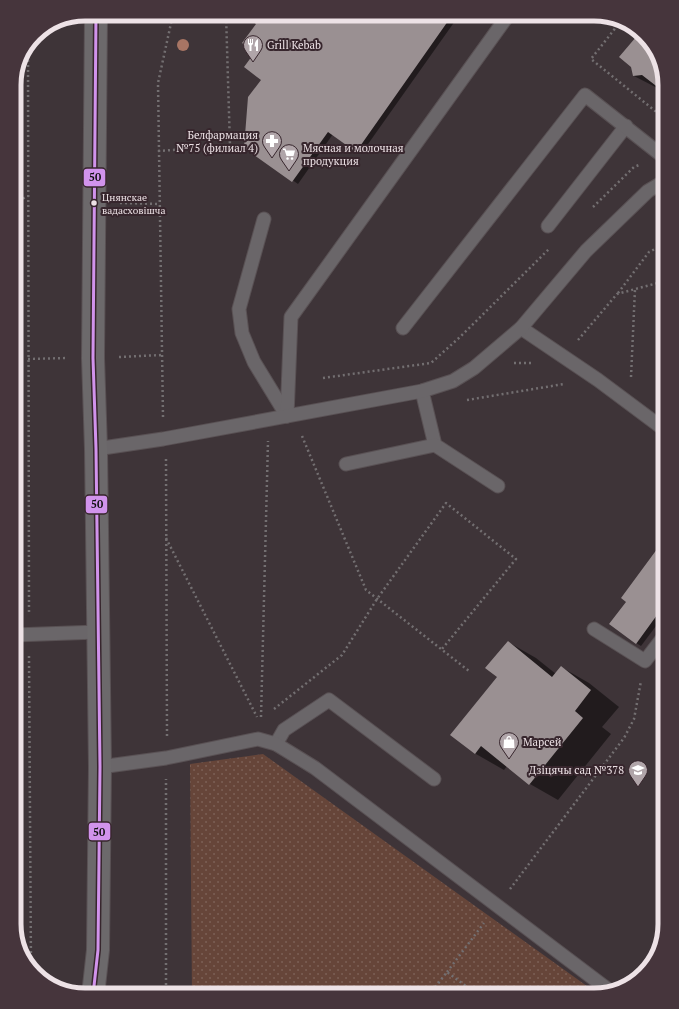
<svg xmlns="http://www.w3.org/2000/svg" width="679" height="1009" font-family="'PT Serif',serif">
<style>
.grass{fill:url(#grass-dots)}
.shadow{fill:#0007}
.building{fill:#9a9092}
.lines{fill:none;stroke-linecap:round;stroke-linejoin:round}
.lane-casing{stroke:#595154;stroke-width:15}
.secondary-casing{stroke:#595154;stroke-width:24}
.path{stroke:#736f71;stroke-width:2.5;stroke-dasharray:2 3;stroke-linecap:butt}
.lane{stroke:#6a6669;stroke-width:13}
.secondary{stroke:#6c696b;stroke-width:22}
.bus-1-casing{stroke:#37262d;stroke-width:6}
.bus-1{stroke:#d193ec;stroke-width:3}
.tree{fill:#a87564}
.bus-dot{fill:#ede2e6;stroke:#37262d;stroke-width:1.5}
.labels{text-anchor:middle;dominant-baseline:central;stroke-width:4;stroke-linejoin:round;paint-order:stroke}
.bus-label{font-size:10px;fill:#ede2e6;stroke:#37262d;text-anchor:start}
.poi-label{font-size:11px;fill:#ede2e6;stroke:#37262d;text-anchor:start}
.rim{fill:none;stroke:#ede2e6;stroke-width:5}
.line-badge{stroke:#37262d;stroke-width:1.5}
.pale-badge-label{font-size:11px;text-anchor:middle;font-weight:bold;fill:#111}
</style>
<defs>
<pattern id="grass-dots" width="8" height="8" patternUnits="userSpaceOnUse"><rect width="8" height="8" fill="#664539"/><path d="M2 2h.1M6 6h.1" fill="none" stroke="#7c6056" stroke-width="1.8" stroke-linecap="round"/></pattern>
</defs>
<rect width="100%" height="100%" fill="#3e3438"/>
<polygon class="grass" points="263,754 598,994 192,995 190,764"/>
<g class="shadow">
<polygon points="245,14 460,14 361,154 333,134 298,184 245,147 262,79 256,52 258,24"/>
<polygon points="630,25 633,26 656,50 665,85 665,92 634,76 638,37"/>
<polygon points="665,544 665,614 641,646 636,643 628,601"/>
<polygon points="508,642 536,658 556,674 561,667 589,683 619,707 602,727 611,734 558,800 530,784 507,766 504,770 476,754 452,734 498,677"/>
</g>
<g class="building">
<polygon points="243,14 453,14 356,152 328,132 292,182 244,148 248,97 261,80 244,67 255,52 242,43 256,24"/>
<polygon points="629,24 633,26 656,50 665,85 665,104 659,99 664,92 642,75 633,76 631,67 619,57 636,37 629,31"/>
<polygon points="665,322 665,334 659,326"/>
<polygon points="665,341 665,355 658,345"/>
<polygon points="663,541 665,543 665,604 636,644 609,624 626,602 621,598"/>
<polygon points="508,641 552,677 561,666 591,690 575,711 583,718 529,785 481,746 475,754 450,735 497,677 485,668"/>
</g>
<g class="lines">
<g class="lane-casing">
<g id="lane">
<polyline points="264,219 239,309 242,333 254,362 287,416"/>
<polyline points="548,226 626,126"/>
<polyline points="403,328 585,95 665,158"/>
<polyline points="521,328 598,380 665,430"/>
<polyline points="422,391 435,445 498,486"/>
<polyline points="287,416 291,317 509,14"/>
<polyline points="96,449 163,439 422,391 453,381 474,368 521,328 586,251 648,191 665,181"/>
<polyline points="346,464 435,445"/>
<polyline points="594,629 645,661 665,635"/>
<polyline points="14,635 98,632"/>
<polyline points="276,744 284,730 329,700 434,779"/>
<polyline points="100,767 166,758 258,739 276,744 315,768 610,991"/>
</g>
</g>
<g class="secondary-casing">
<polyline id="secondary" points="93,995 98,950 100,767 96,449 93,358 96,14"/>
</g>
<g class="path">
<polyline points="621,21 591,59 665,119"/>
<polyline points="28,50 29,613"/>
<polyline points="158,151 230,146 226,14"/>
<polyline points="14,203 28,196"/>
<polyline points="120,203 160,204"/>
<polyline points="593,207 634,167 639,165"/>
<polyline points="618,293 649,252 665,244"/>
<polyline points="578,340 617,294 665,281"/>
<polyline points="119,357 162,355"/>
<polyline points="28,359 68,358"/>
<polyline points="514,363 531,363"/>
<polyline points="631,377 635,289"/>
<polyline points="323,378 431,363 460,337 550,248"/>
<polyline points="467,400 564,384"/>
<polyline points="163,417 158,83 173,14"/>
<polyline points="302,436 366,590 469,671"/>
<polyline points="166,459 167,736"/>
<polyline points="166,538 257,717"/>
<polyline points="29,656 31,967"/>
<polyline points="274,709 342,655 377,599 446,503 516,559 442,649"/>
<polyline points="261,717 268,441"/>
<polyline points="510,889 624,738 634,719 641,681"/>
<polyline points="447,972 484,923"/>
<polyline points="166,995 166,779"/>
<polyline points="429,995 447,972 478,995"/>
</g>
<use href="#lane" class="lane"/>
<use href="#secondary" class="secondary"/>
<g class="bus-1-casing">
<polyline id="bus-1" points="93,995 98,950 100,767 96,449 93,358 96,14"/>
</g>
<use href="#bus-1" class="bus-1"/>
</g>
<circle class="tree" cx="183" cy="45" r="6"/>
<defs>
<g id="restaurant-pin" transform="scale(1)"><path d="M0 17L-7.5 6A9.5 9.5 0 1 1 7.5 6Z" fill="#b0a5a9" stroke="#37262d"/><path d="M-5-6h1v4h1v-4h1v4h1v-4h1v5L-1.5 .5V6h-2V.5L-5-1ZM5-6V6H3V1.5H1.5Q1.5-4 5-6Z" fill="#fff"/></g>
<g id="pharmacy-pin" transform="scale(1)"><path d="M0 17L-7.5 6A9.5 9.5 0 1 1 7.5 6Z" fill="#b0a5a9" stroke="#37262d"/><path d="M-2-6h4v4h4v4h-4v4h-4v-4h-4v-4h4Z" fill="#fff"/></g>
<g id="supermarket-pin" transform="scale(1)"><path d="M0 17L-7.5 6A9.5 9.5 0 1 1 7.5 6Z" fill="#b0a5a9" stroke="#37262d"/><path d="M-6-5.5h2.5l.6 2H6L4.5 2H-2.5L-4.4-4H-6ZM-1.5 3.2a1.3 1.3 0 1 0 .1 0ZM3 3.2a1.3 1.3 0 1 0 .1 0Z" fill="#fff"/></g>
<g id="shop-pin" transform="scale(1)"><path d="M0 17L-7.5 6A9.5 9.5 0 1 1 7.5 6Z" fill="#b0a5a9" stroke="#37262d"/><path d="M-5-2.5h2.3a2.7 3.5 0 0 1 5.4 0H5L5.5 6h-11ZM-1.5-2.5h3a1.5 2.3 0 0 0-3 0Z" fill="#fff"/></g>
<g id="school-pin" transform="scale(1)"><path d="M0 17L-7.5 6A9.5 9.5 0 1 1 7.5 6Z" fill="#b0a5a9" stroke="#37262d"/><path d="M0-5L7-2L0 1L-7-2ZM-4 1L0 2.5L4 1V4Q0 6-4 4Z" fill="#fff"/></g>
</defs>
<g fill-rule="evenodd">
<use href="#restaurant-pin" x="253" y="45"/>
<use href="#pharmacy-pin" x="272" y="141"/>
<use href="#supermarket-pin" x="289" y="154"/>
<use href="#shop-pin" x="509" y="742"/>
<use href="#school-pin" x="638" y="770"/>
</g>
<circle class="bus-dot" cx="94" cy="203" r="3.5"/>
<g class="labels">
<g class="bus-label">
<text x="102" y="197">Цнянскае<tspan x="102" dy="13">вадасховішча</tspan></text>
</g>
<g class="poi-label">
<text x="267" y="45">Grill Kebab</text>
<text x="258" y="135" text-anchor="end">Белфармация<tspan x="258" dy="13">№75 (филиал 4)</tspan></text>
<text x="303" y="148">Мясная и молочная<tspan x="303" dy="13">продукция</tspan></text>
<text x="523" y="742">Марсей</text>
<text x="624" y="770" text-anchor="end">Дзіцячы сад №378</text>
</g>
</g>
<path d="M0 0H679V1009H0ZM85 21H594A64 64 0 0 1 658 85V924A64 64 0 0 1 594 988H85A64 64 0 0 1 21 924V85A64 64 0 0 1 85 21Z" fill="#46353c" fill-rule="evenodd"/>
<path class="rim" d="M85 21H594A64 64 0 0 1 658 85V924A64 64 0 0 1 594 988H85A64 64 0 0 1 21 924V85A64 64 0 0 1 85 21Z"/>
<g class="line-badge">
<rect x="83" y="168" width="23" height="19" rx="4" fill="#d193ec"/>
<rect x="85" y="495" width="23" height="19" rx="4" fill="#d193ec"/>
<rect x="88" y="822" width="23" height="19" rx="4" fill="#d193ec"/>
</g>
<g class="pale-badge-label">
<text x="95" y="181">50</text>
<text x="97" y="508">50</text>
<text x="99" y="836">50</text>
</g>
</svg>
